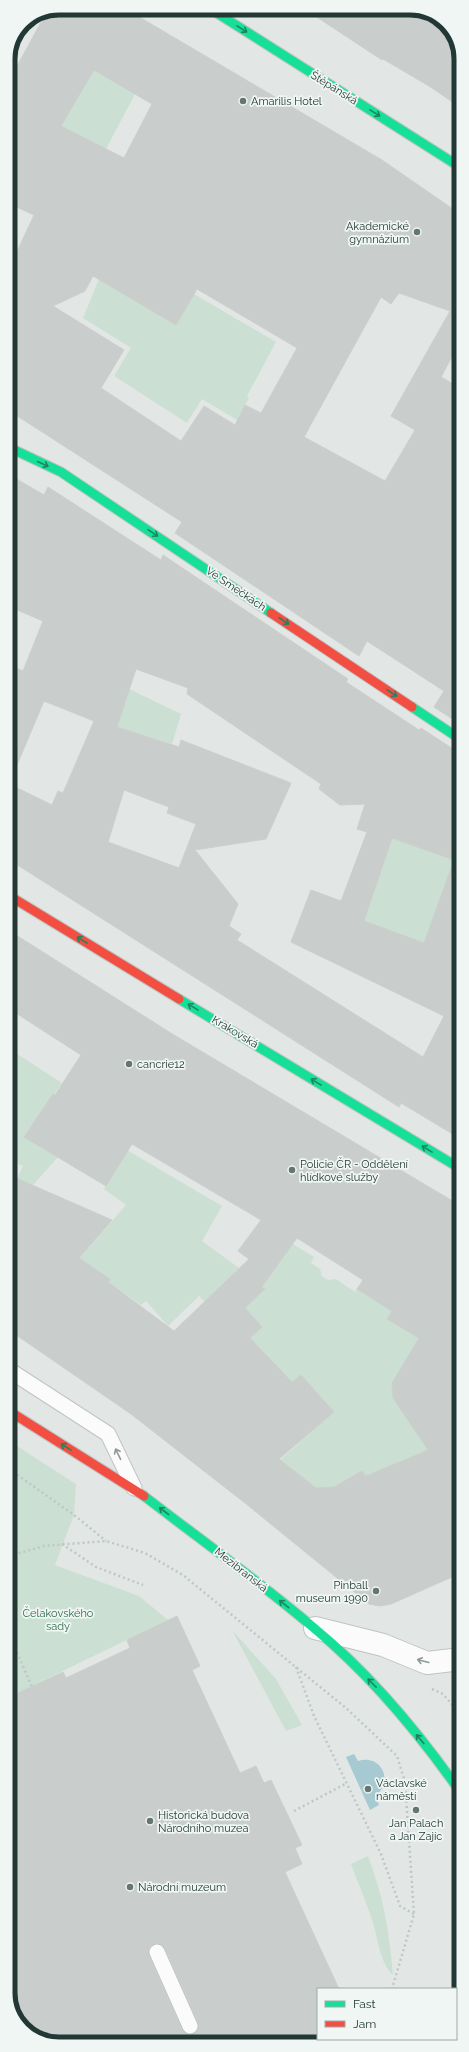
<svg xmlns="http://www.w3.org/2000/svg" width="469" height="2052" font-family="Raleway,sans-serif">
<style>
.green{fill:#ccdfd3}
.water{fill:#a6c9d2}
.building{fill:#c9cecc;stroke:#cbd0ce;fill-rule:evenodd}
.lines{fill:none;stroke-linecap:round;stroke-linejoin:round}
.lane-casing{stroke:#bfc4c2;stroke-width:17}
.street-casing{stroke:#bfc4c2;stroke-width:24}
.fast-casing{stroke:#bec5c2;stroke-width:11}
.jam-casing{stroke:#bec5c2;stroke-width:11}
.path{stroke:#bfc7c5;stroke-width:2.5;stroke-dasharray:2 3;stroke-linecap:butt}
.lane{stroke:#fbfbfb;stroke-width:15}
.street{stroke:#fbfbfb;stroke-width:22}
.fast{stroke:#16e098;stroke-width:9}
.jam{stroke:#f24e42;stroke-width:9}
.oneway{stroke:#1d8461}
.oneway2{stroke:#8e9a98}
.poi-dot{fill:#657572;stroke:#f0f6f4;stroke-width:1.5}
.labels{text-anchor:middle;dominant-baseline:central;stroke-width:3.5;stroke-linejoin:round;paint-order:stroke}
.street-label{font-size:11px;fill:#223834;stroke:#f0f6f4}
.poi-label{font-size:11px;fill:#223834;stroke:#f0f6f4;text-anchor:start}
.park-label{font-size:11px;fill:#306b4c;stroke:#f0f6f4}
.rim{fill:none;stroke:#223834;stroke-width:5}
</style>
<rect width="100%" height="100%" fill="#e2e7e5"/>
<g class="green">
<polygon points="99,60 135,94 106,149 61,126"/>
<polygon points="99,279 176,325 194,294 276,342 247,396 249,398 237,420 202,399 187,423 114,376 131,348 83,318"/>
<polygon points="129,689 181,714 172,744 117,727"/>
<polygon points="392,838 454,860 424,943 364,921"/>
<polygon points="8,1048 62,1083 24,1136 58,1157 33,1185 17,1179 23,1166 9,1160"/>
<polygon points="127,1150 222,1206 202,1241 239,1268 205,1302 199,1296 168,1326 146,1301 141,1305 108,1282 109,1279 98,1271 77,1261 126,1205 104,1189"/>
<polygon points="293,1244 314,1257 311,1263 320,1269 322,1276 328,1280 336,1279 355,1292 357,1289 368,1296 377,1280 401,1295 387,1319 419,1338 392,1383 393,1397 434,1459 429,1461 422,1452 399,1462 377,1496 362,1471 331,1489 324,1487 318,1490 280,1460 334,1412 301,1375 282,1392 247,1372 266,1354 250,1338 245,1308 265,1289 263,1287 264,1285"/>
<polygon points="9,1441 76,1484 74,1515 55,1565 139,1596 168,1620 9,1697"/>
<polygon points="232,1630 276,1679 302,1725 286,1731"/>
<path d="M368,1856C384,1899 389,1930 393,1975C380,1964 378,1938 373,1923C367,1903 358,1883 351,1864Z"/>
<polygon points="334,2039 371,2039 372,2043 324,2043"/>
</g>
<path class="water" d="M354,1754L358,1761C381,1753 395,1782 375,1796L379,1805L370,1810L346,1757Z"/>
<g class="building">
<path d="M59,8H124L382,160L460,214V342L441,377L460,388V724L434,707L444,691L367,641L359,656L175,533L182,522L8,410V271L34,215L8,203V66L15,70L46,13ZM94,70L152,104L124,158L61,126ZM93,276L176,325L197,289L297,348L261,413L245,405L235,425L204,406L181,441L101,388L124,350L53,306L85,291ZM399,293L450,311L391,416L415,430L385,481L304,437L381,297L391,304Z"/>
<polygon points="303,8 417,8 446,23 460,49 460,107 429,86 383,59 382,60"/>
<path d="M8,474L44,495L48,487L161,560L163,555L348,679L346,682L419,730L421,728L453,749L460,751L461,1139L401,1103L399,1107L8,859V665L23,671L43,621L8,606ZM136,669L188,688L187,694L321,784L319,789L340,805L365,804L357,829L367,832L341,901L311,890L291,942L444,1016L423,1057L237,940L241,934L229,926L238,904L195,850L266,839L291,783L181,740L179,747L117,727ZM44,701L94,721L63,793L58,791L52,805L9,784ZM124,790L169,807L167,813L196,824L179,868L108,842ZM392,838L454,860L424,943L364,921Z"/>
<path d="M8,930L174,1035L461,1206V1573L391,1604L380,1606L369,1604L245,1503L131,1414L9,1330V1175L112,1220L79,1258L110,1279L108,1282L174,1331L249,1259L238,1251L261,1220L132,1144L106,1186L24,1137L53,1094L55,1095L81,1055L8,1008ZM297,1238L363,1280L357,1289L392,1311L387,1319L419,1338L392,1383L393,1398L428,1450L366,1476L362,1471L334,1487L316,1488L279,1459L334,1412L301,1375L292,1382L250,1338L262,1327L245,1308L265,1289L262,1287Z"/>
<path d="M177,1616L200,1666L192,1670L240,1773L256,1766L264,1783L271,1780L302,1845L295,1848L302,1864L285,1872L339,1989H318V2043L55,2044L26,2032L9,1995V1697L63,1672L66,1678L130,1648L127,1640ZM158,1943L165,1948L198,2022L197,2031L193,2034L185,2033L182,2030L149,1956L150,1946Z"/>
</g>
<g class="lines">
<g class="lane-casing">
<g id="lane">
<polyline points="9,1370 108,1434 134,1488"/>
<polyline points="157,1952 190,2026"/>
</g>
</g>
<g class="street-casing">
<polyline id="street" points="315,1628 383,1645 427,1663 461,1659"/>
</g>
<g class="fast-casing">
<g id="fast">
<polyline points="209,8 460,167"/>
<polyline points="8,447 61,472 271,613"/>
<polyline points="412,707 460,739"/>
<polyline points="179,999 461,1169"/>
<path d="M144,1496C201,1540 260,1582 314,1628C371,1675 419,1733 461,1793"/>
</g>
</g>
<g class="jam-casing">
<g id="jam">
<polyline points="271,613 412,707"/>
<polyline points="8,895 179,999"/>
<polyline points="9,1411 144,1496"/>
</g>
</g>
<g class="path">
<polyline points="9,1469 74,1515 106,1541"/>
<polyline points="62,1544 96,1567 143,1585"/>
<polyline points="9,1556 44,1546 106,1541 145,1553 183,1575 200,1589 346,1708 397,1756 405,1782 414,1914 392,1989"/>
<polyline points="9,1634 32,1687"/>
<polyline points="296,1667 314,1716 381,1854 400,1906 414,1914"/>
<polyline points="432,1689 443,1694 461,1715"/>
<polyline points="294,1811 347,1783"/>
<polyline points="380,2043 381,2039"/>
</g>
<use href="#lane" class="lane"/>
<use href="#street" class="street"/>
<use href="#fast" class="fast"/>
<use href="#jam" class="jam"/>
</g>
<defs><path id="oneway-shaft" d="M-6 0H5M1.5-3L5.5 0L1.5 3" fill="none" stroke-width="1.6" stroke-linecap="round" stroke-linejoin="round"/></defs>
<g class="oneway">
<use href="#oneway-shaft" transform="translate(242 29) rotate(32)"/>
<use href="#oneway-shaft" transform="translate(375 113) rotate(32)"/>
<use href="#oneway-shaft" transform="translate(43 464) rotate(25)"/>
<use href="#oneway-shaft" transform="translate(153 533) rotate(34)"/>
<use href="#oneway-shaft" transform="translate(284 621) rotate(34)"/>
<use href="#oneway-shaft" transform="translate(392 693) rotate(34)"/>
<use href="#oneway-shaft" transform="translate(82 940) rotate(-149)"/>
<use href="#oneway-shaft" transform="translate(193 1007) rotate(-149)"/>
<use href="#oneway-shaft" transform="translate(316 1082) rotate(-149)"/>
<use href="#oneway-shaft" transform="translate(427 1149) rotate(-149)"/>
<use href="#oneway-shaft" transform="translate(66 1447) rotate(-148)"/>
<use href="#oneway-shaft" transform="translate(164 1511) rotate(-143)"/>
<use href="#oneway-shaft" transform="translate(284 1604) rotate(-142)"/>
<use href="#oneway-shaft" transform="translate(372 1683) rotate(-135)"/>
<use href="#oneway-shaft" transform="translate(420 1739) rotate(-130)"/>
</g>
<g class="oneway2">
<use href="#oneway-shaft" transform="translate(118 1454) rotate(-116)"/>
<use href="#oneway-shaft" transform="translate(423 1661) rotate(-165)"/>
</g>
<g class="poi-dot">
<circle cx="243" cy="101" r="4"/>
<circle cx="417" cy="232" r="4"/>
<circle cx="129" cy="1064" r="4"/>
<circle cx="292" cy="1170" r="4"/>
<circle cx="376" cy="1591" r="4"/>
<circle cx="368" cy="1789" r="4"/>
<circle cx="416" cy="1810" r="4"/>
<circle cx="150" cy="1821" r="4"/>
<circle cx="130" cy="1887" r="4"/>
</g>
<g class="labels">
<g class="street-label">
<text transform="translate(334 88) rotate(32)">Štěpánská</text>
<text transform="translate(236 589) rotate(34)">Ve Smečkách</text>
<text transform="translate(235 1032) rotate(31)">Krakovská</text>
<text transform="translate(241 1570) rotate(38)">Mezibranská</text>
</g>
<g class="poi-label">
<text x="251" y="101">Amarilis Hotel</text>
<text x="409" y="226" text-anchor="end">Akademické<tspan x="409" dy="13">gymnázium</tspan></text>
<text x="137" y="1064">cancrie12</text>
<text x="300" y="1164">Policie ČR - Oddělení<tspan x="300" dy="13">hlídkové služby</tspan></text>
<text x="368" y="1585" text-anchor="end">Pinball<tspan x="368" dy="13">museum 1990</tspan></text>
<text x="376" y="1783">Václavské<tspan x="376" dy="13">náměstí</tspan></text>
<text x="158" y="1815">Historická budova<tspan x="158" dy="13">Národního muzea</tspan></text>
<text x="416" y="1823" text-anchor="middle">Jan Palach<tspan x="416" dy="13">a Jan Zajíc</tspan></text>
<text x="138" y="1887">Národní muzeum</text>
</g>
<g class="park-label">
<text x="58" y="1613">Čelakovského<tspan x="58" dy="13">sady</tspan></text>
</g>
</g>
<path d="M0 0H469V2052H0ZM59 15H410A44 44 0 0 1 454 59V1993A44 44 0 0 1 410 2037H59A44 44 0 0 1 15 1993V59A44 44 0 0 1 59 15Z" fill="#f0f6f4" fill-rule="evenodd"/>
<path class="rim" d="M59 15H410A44 44 0 0 1 454 59V1993A44 44 0 0 1 410 2037H59A44 44 0 0 1 15 1993V59A44 44 0 0 1 59 15Z"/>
<rect x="317" y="1988" width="140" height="52" fill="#f0f6f4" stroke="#9eaaa7"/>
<rect x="325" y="2001" width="20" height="6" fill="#16e098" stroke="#9eaaa7"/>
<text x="353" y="2008" font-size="12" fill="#223834">Fast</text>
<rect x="325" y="2021" width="20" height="6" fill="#f24e42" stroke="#9eaaa7"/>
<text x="353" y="2028" font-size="12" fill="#223834">Jam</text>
</svg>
